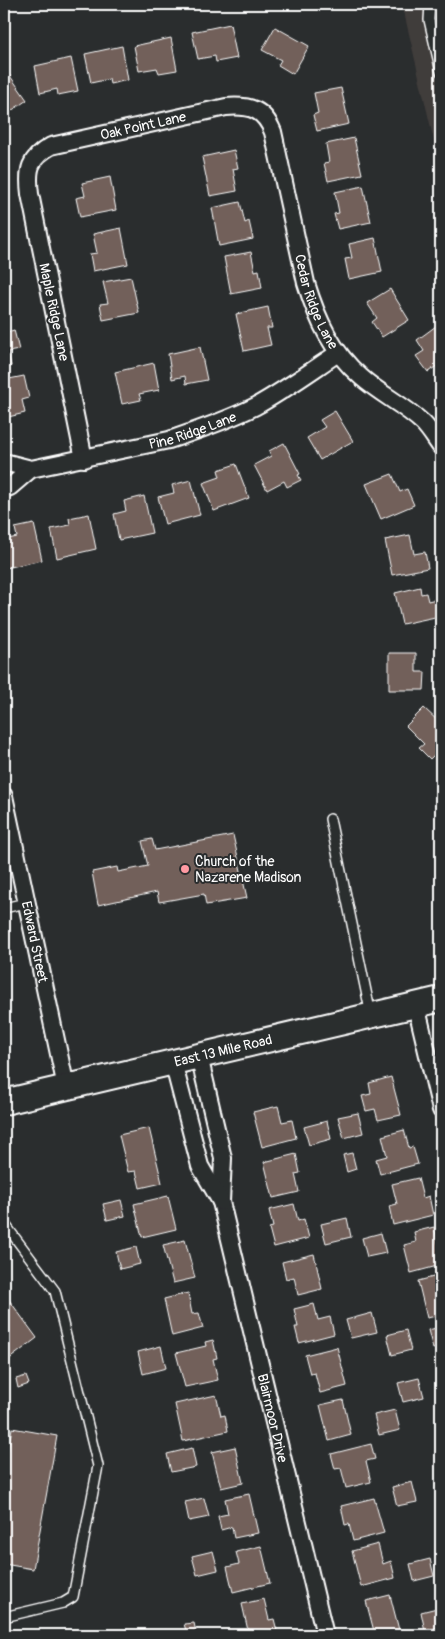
<svg xmlns="http://www.w3.org/2000/svg" width="445" height="1639" font-family="Pangolin,sans-serif">
<style>
.built{fill:#403c3b}
.building{fill:#72605a;stroke:#fff}
.lines{fill:none;stroke-linecap:round;stroke-linejoin:round}
.lane-casing{stroke:#fff;stroke-width:12}
.street-casing{stroke:#fff;stroke-width:20}
.secondary-casing{stroke:#fff;stroke-width:28}
.lane{stroke:#2a2d2e;stroke-width:9}
.street{stroke:#2a2d2e;stroke-width:16}
.secondary{stroke:#2a2d2e;stroke-width:24}
.poi-dot{fill:#ff9aa2;stroke:#2a2d2e;stroke-width:2}
.labels{text-anchor:middle;dominant-baseline:central;stroke-width:4;stroke-linejoin:round;paint-order:stroke}
.street-label{font-size:14px;fill:#fff;stroke:#2a2d2e}
.poi-label{font-size:14px;fill:#fff;stroke:#2a2d2e;text-anchor:start}
</style>
<rect width="100%" height="100%" fill="#2a2d2e"/>
<filter id="ink" filterUnits="userSpaceOnUse"><feTurbulence type="fractalNoise" baseFrequency=".02" numOctaves="2"/><feDisplacementMap in="SourceGraphic" scale="10" xChannelSelector="R" yChannelSelector="G"/><feConvolveMatrix kernelMatrix="1 2 1 2 8 2 1 2 1" color-interpolation-filters="sRGB"/></filter>
<g filter="url(#ink)">
<polygon class="built" points="402,4 441,4 441,171"/>
<g class="building">
<polygon points="230,24 237,58 216,62 215,56 198,59 192,32"/>
<polygon points="275,27 309,46 293,74 278,65 281,60 262,50"/>
<polygon points="171,38 177,70 159,73 157,68 139,71 134,46"/>
<polygon points="122,46 128,80 110,84 109,79 91,83 85,54"/>
<polygon points="71,58 78,91 58,95 57,89 40,93 35,66"/>
<polygon points="4,72 6,74 8,73 27,100 11,111 8,106 4,109"/>
<polygon points="341,88 349,124 317,131 313,115 318,113 314,93"/>
<polygon points="354,138 362,174 328,181 324,163 329,162 326,144"/>
<polygon points="234,150 238,168 233,169 237,191 210,196 202,157"/>
<polygon points="110,177 116,210 80,217 76,198 85,196 82,183"/>
<polygon points="363,186 371,222 338,229 334,214 339,213 335,192"/>
<polygon points="240,202 245,223 249,221 253,239 219,246 212,208"/>
<polygon points="121,228 128,264 93,271 90,254 97,253 93,234"/>
<polygon points="375,238 382,272 349,279 345,259 352,258 349,244"/>
<polygon points="251,252 255,271 259,270 262,288 231,294 224,257"/>
<polygon points="131,277 139,313 103,320 100,304 108,303 103,282"/>
<polygon points="4,281 9,304 4,305 7,317 4,318"/>
<polygon points="390,289 409,320 382,337 372,322 377,318 367,303"/>
<polygon points="268,307 272,328 267,328 271,345 244,351 236,314"/>
<polygon points="436,326 441,333 441,363 428,372 416,356 424,351 417,340"/>
<polygon points="14,330 19,350 8,352 11,366 4,367 4,333"/>
<polygon points="200,347 207,380 186,384 185,376 172,379 168,354"/>
<polygon points="154,363 159,390 139,394 141,400 122,404 115,372"/>
<polygon points="24,376 29,398 22,400 25,413 4,418 4,380"/>
<polygon points="335,411 353,441 320,460 307,438 325,427 320,420"/>
<polygon points="284,443 300,474 298,475 301,480 287,487 284,481 267,490 254,465 271,456 269,451"/>
<polygon points="236,464 249,498 214,511 203,483 220,477 218,470"/>
<polygon points="392,474 400,492 407,489 414,505 381,519 366,484"/>
<polygon points="191,480 200,515 165,524 158,497 174,493 172,485"/>
<polygon points="144,496 152,533 119,540 114,514 126,511 124,501"/>
<polygon points="89,514 96,549 57,558 51,529 70,525 69,518"/>
<polygon points="34,524 42,560 6,568 4,555 4,540 17,537 15,528"/>
<polygon points="410,535 414,554 425,552 428,568 392,575 385,540"/>
<polygon points="420,587 421,594 426,593 428,601 436,599 440,616 402,624 395,593"/>
<polygon points="389,653 416,653 416,672 425,672 424,690 389,690"/>
<polygon points="424,708 440,723 441,721 441,748 430,759 419,748 424,744 406,726"/>
<polygon points="233,835 247,898 206,905 204,894 159,902 157,892 98,905 92,872 117,867 118,872 148,866 142,841 152,839 155,850"/>
<polygon points="391,1077 401,1115 378,1120 375,1109 366,1111 362,1096 371,1094 369,1083"/>
<polygon points="278,1106 282,1122 292,1120 296,1138 262,1147 253,1112"/>
<polygon points="358,1113 363,1133 344,1138 338,1117"/>
<polygon points="327,1121 331,1139 309,1145 304,1127"/>
<polygon points="149,1128 162,1183 140,1188 136,1171 128,1172 119,1135"/>
<polygon points="404,1130 409,1148 413,1147 418,1164 380,1174 376,1159 387,1156 382,1136"/>
<polygon points="352,1153 356,1169 347,1172 343,1155"/>
<polygon points="296,1154 300,1173 295,1174 299,1192 273,1198 264,1162"/>
<polygon points="418,1178 423,1198 429,1196 433,1215 393,1225 389,1206 397,1204 392,1184"/>
<polygon points="168,1196 176,1229 142,1237 134,1204"/>
<polygon points="121,1200 125,1216 107,1220 103,1204"/>
<polygon points="294,1204 298,1221 304,1219 309,1238 274,1247 269,1228 273,1227 269,1210"/>
<polygon points="347,1218 351,1237 326,1243 321,1224"/>
<polygon points="434,1227 441,1255 441,1265 411,1273 404,1245 416,1242 414,1232"/>
<polygon points="381,1233 386,1253 367,1257 362,1238"/>
<polygon points="185,1240 195,1278 173,1283 163,1245"/>
<polygon points="136,1247 140,1264 120,1269 116,1252"/>
<polygon points="314,1254 322,1289 298,1295 294,1277 286,1279 282,1262"/>
<polygon points="441,1275 441,1315 427,1318 418,1281"/>
<polygon points="4,1293 37,1338 4,1363"/>
<polygon points="188,1293 192,1314 199,1313 203,1328 172,1336 164,1299"/>
<polygon points="314,1304 318,1320 330,1317 334,1334 299,1343 295,1327 298,1327 294,1309"/>
<polygon points="372,1313 377,1332 351,1338 346,1320"/>
<polygon points="441,1327 441,1356 439,1347 433,1349 428,1330"/>
<polygon points="406,1330 411,1350 392,1355 387,1335"/>
<polygon points="213,1340 217,1358 213,1359 218,1380 185,1387 176,1353 206,1346 205,1342"/>
<polygon points="161,1346 166,1368 143,1374 138,1352"/>
<polygon points="337,1347 347,1386 320,1393 315,1373 310,1374 305,1355"/>
<polygon points="26,1376 29,1384 18,1388 16,1379"/>
<polygon points="419,1378 424,1397 403,1402 398,1383"/>
<polygon points="216,1395 221,1416 225,1415 228,1431 183,1441 175,1404"/>
<polygon points="343,1400 351,1435 329,1441 320,1405"/>
<polygon points="395,1410 400,1430 379,1435 374,1415"/>
<polygon points="12,1428 57,1436 33,1569 4,1564 4,1471"/>
<polygon points="371,1444 375,1459 366,1461 371,1482 346,1488 341,1468 335,1469 331,1454"/>
<polygon points="235,1447 243,1483 221,1488 212,1452"/>
<polygon points="192,1448 196,1467 171,1472 167,1454"/>
<polygon points="412,1482 417,1502 397,1506 392,1487"/>
<polygon points="249,1494 258,1533 234,1538 232,1527 221,1530 218,1516 228,1514 225,1499"/>
<polygon points="204,1498 209,1517 189,1521 185,1502"/>
<polygon points="374,1498 384,1533 353,1541 349,1524 345,1525 341,1506"/>
<polygon points="378,1544 383,1564 391,1561 395,1578 361,1587 352,1551"/>
<polygon points="261,1546 270,1583 233,1592 227,1567 239,1564 236,1552"/>
<polygon points="213,1551 218,1570 197,1575 192,1556"/>
<polygon points="430,1559 434,1576 414,1581 410,1564"/>
<polygon points="390,1595 399,1630 375,1635 366,1601"/>
<polygon points="264,1599 269,1620 274,1619 278,1635 249,1635 242,1604"/>
<polygon points="441,1607 441,1627 425,1631 421,1612"/>
<polygon points="194,1623 196,1632 187,1634 184,1624"/>
<polygon points="166,1630 167,1635 141,1635"/>
</g>
<g class="lines">
<g class="lane-casing">
<g id="lane">
<polyline points="430,4 429,20 441,72"/>
<polyline points="330,819 371,1015"/>
<polyline points="4,908 26,903"/>
<polyline points="4,1223 55,1291 98,1466 73,1597 63,1603 4,1617"/>
</g>
</g>
<g class="street-casing">
<g id="street">
<path id="s1" d="M84,459L30,194C27,170 29,158 51,146L226,107C250,105 264,109 273,132L306,283C317,319 332,352 361,377C380,394 404,405 423,423C430,430 435,439 441,447"/>
<path id="s2" d="M4,462L31,469L169,440C199,430 228,420 256,406C285,390 311,371 338,353"/>
<polyline points="4,489 10,487 31,469"/>
<path id="s3" d="M4,796L66,1087"/>
<polyline points="416,1005 441,1110"/>
<path id="s4" d="M199,1056L223,1158L221,1202L325,1635"/>
<polyline points="173,1062 200,1166 221,1202"/>
</g>
</g>
<g class="secondary-casing">
<g id="secondary">
<path id="s5" d="M4,1102L441,999"/>
</g>
</g>
<use href="#lane" class="lane"/>
<use href="#street" class="street"/>
<use href="#secondary" class="secondary"/>
</g>
</g>
<circle class="poi-dot" cx="185" cy="869" r="5"/>
<g class="labels">
<g class="street-label">
<text stroke="none"><textPath href="#s1" startOffset="422">Oak Point Lane</textPath></text>
<text stroke="none"><textPath href="#s1" startOffset="741">Cedar Ridge Lane</textPath></text>
<text transform="translate(54 312) rotate(78)">Maple Ridge Lane</text>
<text stroke="none"><textPath href="#s2" startOffset="194">Pine Ridge Lane</textPath></text>
<text stroke="none"><textPath href="#s3" startOffset="149">Edward Street</textPath></text>
<text stroke="none"><textPath href="#s5" startOffset="225">East 13 Mile Road</textPath></text>
<text stroke="none"><textPath href="#s4" startOffset="371">Blairmoor Drive</textPath></text>
</g>
<g class="poi-label">
<text x="195" y="861">Church of the<tspan x="195" dy="16">Nazarene Madison</tspan></text>
</g>
</g>
<rect width="445" height="1639" fill="none" stroke="#2a2d2e" stroke-width="20"/>
<rect x="10" y="10" width="425" height="1619" fill="none" stroke="#fff" stroke-width="2" filter="url(#ink)"/>
</svg>
